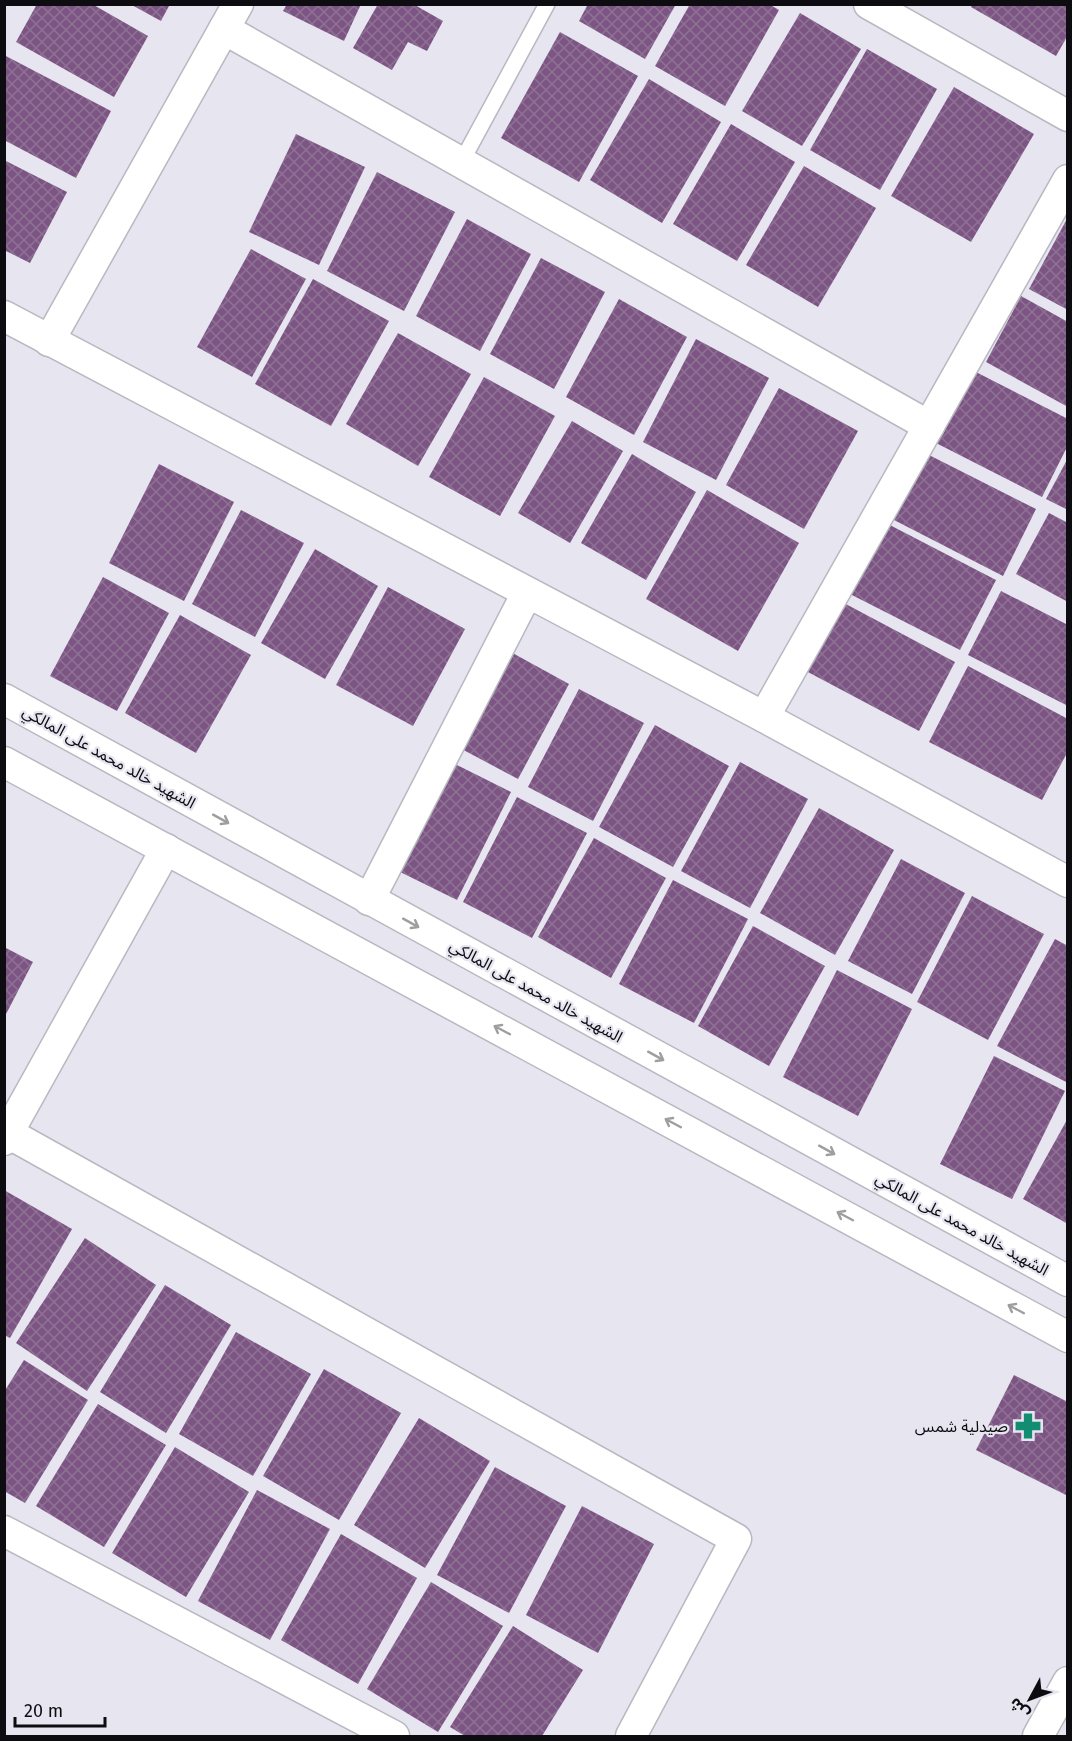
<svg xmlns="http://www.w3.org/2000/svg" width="1072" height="1741" font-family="'Fira Sans','Noto Sans Arabic',sans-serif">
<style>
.building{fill:url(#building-cross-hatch)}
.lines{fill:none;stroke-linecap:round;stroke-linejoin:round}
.lane-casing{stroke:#b8b8c1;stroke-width:18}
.street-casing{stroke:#b8b8c1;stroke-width:33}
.lane{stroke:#fff;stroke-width:15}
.street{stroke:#fff;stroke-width:30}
.oneway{stroke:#9e9e9f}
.labels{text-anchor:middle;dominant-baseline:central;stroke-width:4.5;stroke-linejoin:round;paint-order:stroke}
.street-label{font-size:16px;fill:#0d0c10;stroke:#e6e5f0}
.poi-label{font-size:16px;fill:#0d0c10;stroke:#e6e5f0;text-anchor:end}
</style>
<defs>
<pattern id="building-cross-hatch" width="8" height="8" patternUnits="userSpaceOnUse" patternTransform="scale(1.5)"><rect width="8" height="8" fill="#7d5584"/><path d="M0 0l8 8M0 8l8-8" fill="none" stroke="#8e7293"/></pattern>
</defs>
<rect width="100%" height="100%" fill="#e6e5f0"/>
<g class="building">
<polygon points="37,4 92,4 148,36 114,97 16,42"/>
<polygon points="130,4 170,4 161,21"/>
<polygon points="287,4 361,4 344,41 283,11"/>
<polygon points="378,4 413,4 443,21 427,51 408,42 392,70 353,48"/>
<polygon points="588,4 676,4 645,59 579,21"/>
<polygon points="690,4 769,4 779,10 725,106 655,66"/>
<polygon points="973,4 1068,4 1068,35 1056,56 971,7"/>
<polygon points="800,13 861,49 802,146 742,111"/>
<polygon points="560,32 638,76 579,182 501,138"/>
<polygon points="867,49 937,89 880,190 810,150"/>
<polygon points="4,55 111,111 76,178 4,140"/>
<polygon points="649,79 721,122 662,223 590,180"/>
<polygon points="954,87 1034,134 971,242 891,196"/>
<polygon points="731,124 795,162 737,261 673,224"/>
<polygon points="296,134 365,167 319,265 249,232"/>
<polygon points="4,160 67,192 30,263 4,250"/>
<polygon points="804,166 876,208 818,307 746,265"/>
<polygon points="377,172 455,212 404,311 327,271"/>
<polygon points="1068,217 1068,310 1029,289"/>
<polygon points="467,219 531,254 480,351 416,316"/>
<polygon points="251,249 306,279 252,377 197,347"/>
<polygon points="541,258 605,292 554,389 490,354"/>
<polygon points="313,279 389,321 331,426 255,384"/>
<polygon points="1021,296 1068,322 1068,407 986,362"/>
<polygon points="619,299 687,337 634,435 566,397"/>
<polygon points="398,333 471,374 418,466 346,424"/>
<polygon points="696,339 769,378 716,480 643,442"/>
<polygon points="972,370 1068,419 1068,445 1042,497 936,443"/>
<polygon points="484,377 555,416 500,516 429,477"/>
<polygon points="779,388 858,431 804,529 726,485"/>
<polygon points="572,421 623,451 570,543 518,513"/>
<polygon points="632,454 696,492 646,580 581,543"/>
<polygon points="927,454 1036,509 1003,576 894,520"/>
<polygon points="1068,458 1068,510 1046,499"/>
<polygon points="159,464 234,502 184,601 109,563"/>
<polygon points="707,490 799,543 738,651 646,599"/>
<polygon points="241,510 304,543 255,637 192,604"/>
<polygon points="1049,513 1068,523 1068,602 1016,574"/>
<polygon points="884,522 996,580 960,650 848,593"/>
<polygon points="315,549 378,586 325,679 261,643"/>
<polygon points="103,577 169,613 117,711 50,676"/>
<polygon points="388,587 465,629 413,726 336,685"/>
<polygon points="1001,591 1068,625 1068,706 968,655"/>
<polygon points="842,602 955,662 919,731 806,671"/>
<polygon points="180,615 251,655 196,753 125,713"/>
<polygon points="507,650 569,684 518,779 456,746"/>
<polygon points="968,666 1068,719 1068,751 1042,800 929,742"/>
<polygon points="579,689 644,723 593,821 528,787"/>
<polygon points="655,725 729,766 673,867 599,827"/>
<polygon points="445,759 511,792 457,900 392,868"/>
<polygon points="740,762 808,799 750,908 681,871"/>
<polygon points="517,797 587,833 532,938 463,902"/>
<polygon points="819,808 894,850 835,955 760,913"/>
<polygon points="594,838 666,878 611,978 538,937"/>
<polygon points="901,859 965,893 912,994 848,961"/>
<polygon points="673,880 748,919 694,1023 619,984"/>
<polygon points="972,896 1044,934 988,1040 917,1002"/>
<polygon points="753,926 825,966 769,1066 698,1026"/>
<polygon points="1055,939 1068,946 1068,1083 997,1046"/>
<polygon points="4,947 33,962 4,1018"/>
<polygon points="837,970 912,1009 858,1116 783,1077"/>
<polygon points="994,1056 1065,1091 1012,1199 940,1164"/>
<polygon points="1068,1118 1068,1224 1023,1199"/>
<polygon points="4,1190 72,1229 10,1338 4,1335"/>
<polygon points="85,1238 156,1285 87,1391 16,1343"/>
<polygon points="165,1285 231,1325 166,1433 100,1392"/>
<polygon points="236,1332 311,1374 253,1476 179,1434"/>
<polygon points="24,1360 88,1400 25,1503 4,1491 4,1392"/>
<polygon points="324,1369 401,1413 339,1520 263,1476"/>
<polygon points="1014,1375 1068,1402 1068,1496 976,1450"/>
<polygon points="98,1404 166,1445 104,1547 36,1506"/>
<polygon points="419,1418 490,1461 425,1568 354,1525"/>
<polygon points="175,1447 249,1492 186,1597 112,1553"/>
<polygon points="495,1467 566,1506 509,1613 437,1575"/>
<polygon points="257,1490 330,1529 270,1640 198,1601"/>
<polygon points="582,1506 654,1544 598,1653 526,1615"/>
<polygon points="341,1534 417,1578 358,1684 281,1640"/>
<polygon points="431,1582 503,1626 438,1732 367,1689"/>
<polygon points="513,1626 583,1670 542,1736 465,1736 450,1727"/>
</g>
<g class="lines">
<g class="lane-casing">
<polyline id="lane" points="462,161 547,4"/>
</g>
<g class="street-casing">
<g id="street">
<polyline points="869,4 1068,116"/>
<polyline points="224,29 929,426"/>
<polyline points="4,316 764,717 1068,882"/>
<polyline points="49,341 238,4"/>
<polyline points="4,699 1068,1281"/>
<polyline points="764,717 1068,180"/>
<polyline points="4,762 1068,1337"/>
<polyline points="369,900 527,593"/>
<polyline points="8,1133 736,1539 631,1736"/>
<polyline points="4,1140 166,849"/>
<polyline points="4,1531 394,1736"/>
<polyline points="1038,1736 1068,1682"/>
</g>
</g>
<use href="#lane" class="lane"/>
<use href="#street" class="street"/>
</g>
<defs><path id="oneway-shaft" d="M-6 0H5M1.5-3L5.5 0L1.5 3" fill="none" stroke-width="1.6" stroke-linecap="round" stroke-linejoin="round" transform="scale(1.5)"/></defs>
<g class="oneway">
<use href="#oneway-shaft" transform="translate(221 819) rotate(29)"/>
<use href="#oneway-shaft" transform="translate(411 923) rotate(29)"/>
<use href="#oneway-shaft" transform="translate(502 1030) rotate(-152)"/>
<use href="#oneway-shaft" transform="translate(656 1056) rotate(29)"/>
<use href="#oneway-shaft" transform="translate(673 1123) rotate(-152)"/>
<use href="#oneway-shaft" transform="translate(827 1150) rotate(29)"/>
<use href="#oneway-shaft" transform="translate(845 1216) rotate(-152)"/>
<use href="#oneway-shaft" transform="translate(1016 1309) rotate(-152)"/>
</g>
<defs>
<g id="pharmacy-bare" transform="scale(2.07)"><path d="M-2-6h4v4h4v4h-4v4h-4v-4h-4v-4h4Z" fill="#138d71" stroke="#e6e5f0" stroke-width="2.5" paint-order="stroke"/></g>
</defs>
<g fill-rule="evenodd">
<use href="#pharmacy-bare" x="1028" y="1426"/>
</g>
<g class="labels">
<g class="street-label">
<text transform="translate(109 757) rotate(29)">الشهيد خالد محمد على المالكي</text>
<text transform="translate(536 991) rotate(29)">الشهيد خالد محمد على المالكي</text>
<text transform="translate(962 1224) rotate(29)">الشهيد خالد محمد على المالكي</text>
</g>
<g class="poi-label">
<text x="1008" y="1426">صيدلية شمس</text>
</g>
</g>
<rect width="1072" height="1741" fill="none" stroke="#0d0c10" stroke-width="12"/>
<g transform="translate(1030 1699) rotate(229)" stroke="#e6e5f0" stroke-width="4.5" paint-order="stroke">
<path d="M0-4.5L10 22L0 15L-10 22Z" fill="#0d0c10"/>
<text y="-9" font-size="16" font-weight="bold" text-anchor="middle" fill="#0d0c10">ش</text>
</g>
<path d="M15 1717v9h90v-9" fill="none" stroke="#0d0c10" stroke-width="3"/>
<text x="24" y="1717" font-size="18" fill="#0d0c10" stroke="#e6e5f0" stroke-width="4.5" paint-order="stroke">20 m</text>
</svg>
